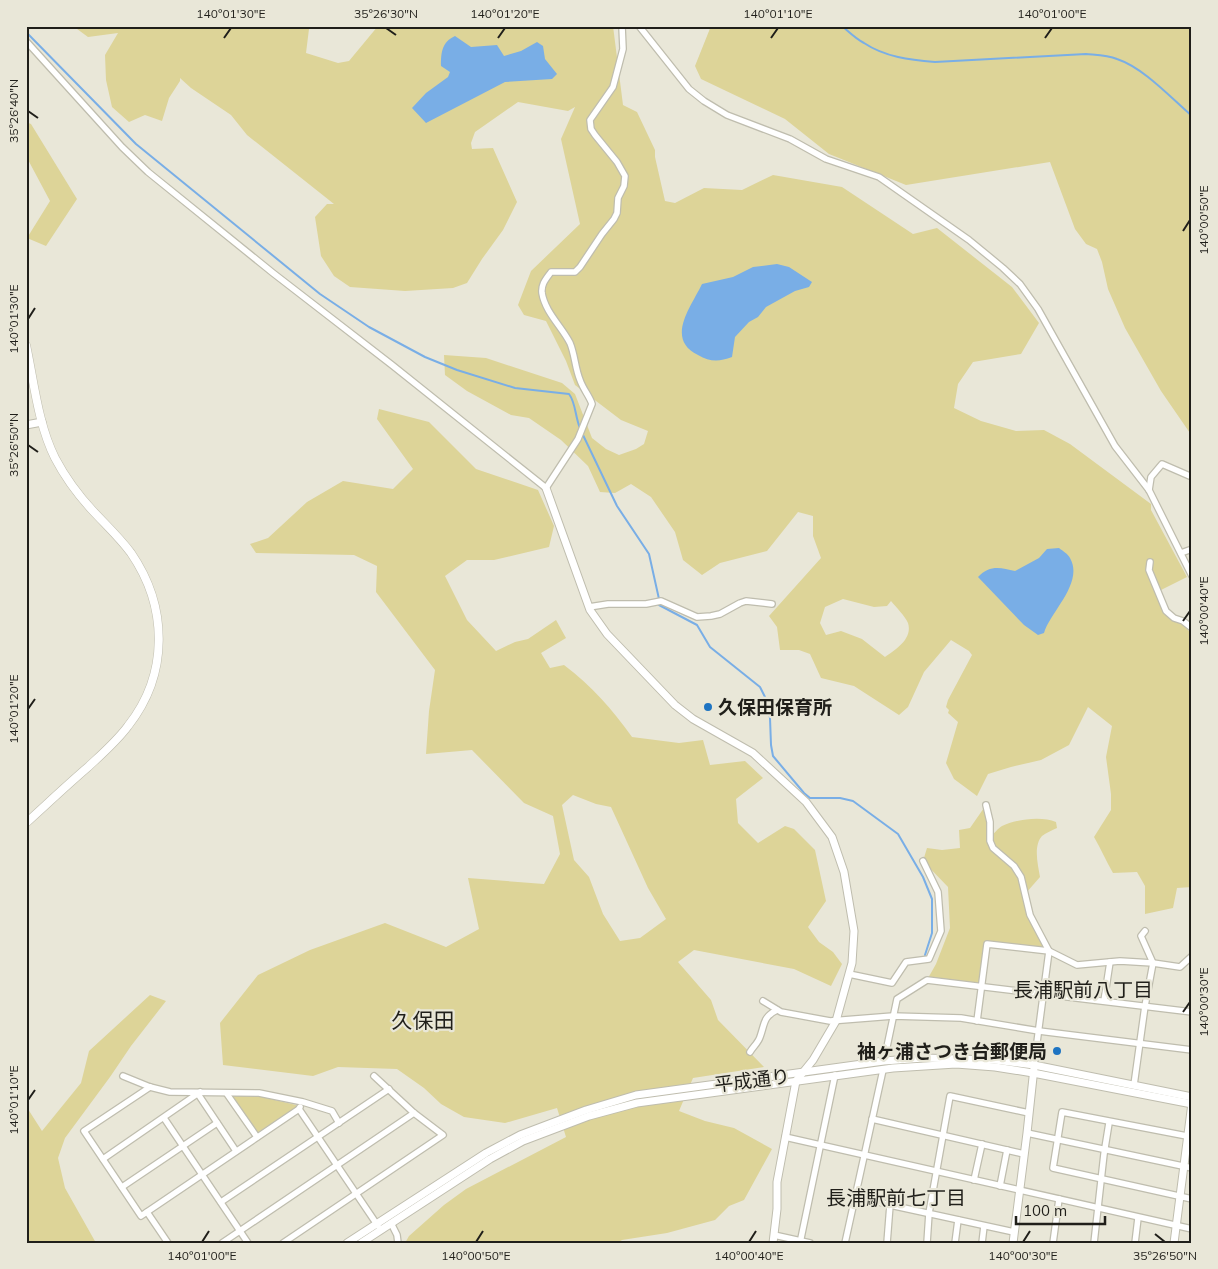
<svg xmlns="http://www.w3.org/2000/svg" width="1218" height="1269" font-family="Mulish,'Noto Sans JP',sans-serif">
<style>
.green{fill:#ddd498;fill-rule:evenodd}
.water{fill:#79aee6}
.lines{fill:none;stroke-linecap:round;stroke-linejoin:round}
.stream{stroke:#79aee6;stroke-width:2}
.minor-casing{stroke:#bfbdae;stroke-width:8}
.tertiary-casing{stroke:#bfbdae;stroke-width:9}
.secondary-casing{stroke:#bfbdae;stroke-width:9}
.minor{stroke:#fff;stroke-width:5.5}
.tertiary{stroke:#fff;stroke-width:7}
.secondary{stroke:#fff;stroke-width:8}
.ticks{fill:none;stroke:#201f1a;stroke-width:2}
.poi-dot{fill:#1e74c2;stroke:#e9e7d8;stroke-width:2}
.labels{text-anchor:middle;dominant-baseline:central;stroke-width:4.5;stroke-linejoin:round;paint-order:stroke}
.poi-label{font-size:19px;font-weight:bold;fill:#201f1a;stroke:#e9e7d8;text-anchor:start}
.street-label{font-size:19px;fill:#201f1a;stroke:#e9e7d8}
.neighbourhood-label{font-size:20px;fill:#201f1a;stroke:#e9e7d8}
.quarter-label{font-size:21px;fill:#201f1a;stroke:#e9e7d8}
.neatline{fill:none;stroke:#201f1a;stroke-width:2}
.ticks-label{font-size:12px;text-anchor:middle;fill:#201f1a}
</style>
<rect width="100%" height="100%" fill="#e9e7d8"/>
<g class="green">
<path d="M73,26H295L309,29L306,53L338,63L349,61L378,26H613L623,105L637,112L655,150V157L665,201L675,203L704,188L742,190L773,175L842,187L913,234L937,228L1012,287L1039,323L1021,354L973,362L958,384L954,408L981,421L1016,431L1044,430L1070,444L1151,504V510L1187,577L1155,593L1169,617L1182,624L1192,634V887L1177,888L1173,908L1145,914V886L1137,872L1113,873C1106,861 1101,849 1094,837L1111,810V794L1106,757L1112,726L1088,707L1069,745L1041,760L1011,767L988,774L977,796L954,779L946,763L958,722L948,713L949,710L946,707L948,700L972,655L969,651L951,640L924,672L908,707L899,715L854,686L821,678L810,654L799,650H780L777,627L769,616L821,558L813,536V516L798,512L767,551L720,563L702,575L683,560L675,532L651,497L631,484L615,493L600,492L588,466L561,440L529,418L511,415L467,391L445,375L444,355L486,358L562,383L575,394L592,438L606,449L619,455L636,449L644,444L648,431L621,420L575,385L566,361L546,321L524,315L518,305L531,271L580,224L561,139L575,107L568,111L518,102L475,132L471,143L472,149L493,148L517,202L503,230L482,259L467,283L453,288L405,291L350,287L334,276L321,256L315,217L327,204H334L247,135L231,115L191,88L180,78V81L169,98L162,121L145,115L129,122L112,107L106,80L105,55L118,33L88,37ZM843,599L874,607L887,606L891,601C896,607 905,616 908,623C913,639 895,650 885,657L862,639L841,631L826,635L820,623L825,607Z"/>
<polygon points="711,26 1192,26 1192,436 1161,391 1125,328 1108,289 1102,262 1097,249 1086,244 1075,229 1050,162 906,185 829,154 785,119 701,79 695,66"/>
<polygon points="26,122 31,124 77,199 46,246 27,238 50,201 26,156"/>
<path d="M379,409L429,422L476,469L538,490L554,526L549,547L494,560H467L445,576L467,620L496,651L515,642L528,639L556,620L566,638L541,653L550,668L564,665C592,686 612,709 632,737L679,743L703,740L710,765L745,761L763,778L736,799L738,823L758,843L785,826L794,829L815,850L826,901L808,927L819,942L833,952L842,964L831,986L794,969L694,950L678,962L711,1000L718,1020L764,1067L693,1078L679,1111L705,1121L734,1128L772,1149L744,1200L729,1206L715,1220L667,1233L622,1240L617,1243H405L409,1236L444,1205L466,1189L566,1137L557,1108L505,1123L464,1117L441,1104L424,1088L397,1069L338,1067L313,1076L223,1065L220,1023L258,975L310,950L385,923L446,947L479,929L468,878L544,884L560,854L553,816L524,803L472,750L426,754L429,711L435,670L376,592L377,566L354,555L256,553L250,544L268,538L307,502L343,481L393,489L413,469L377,419ZM573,795L596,804L611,807L648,888L666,919L640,938L620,941L603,914L589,877L574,860L562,805Z"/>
<path d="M986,805L990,837C994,834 998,828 1002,826C1016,819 1042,816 1056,822L1057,828C1052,830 1046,833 1042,836C1033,846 1038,865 1040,877L1026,893L1030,915L1049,951L988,944L982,987L927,980L936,964L950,928L948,887L923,861L927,848L942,850L960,848L959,830L970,828Z"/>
<polygon points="150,995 166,1001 131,1046 110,1077 65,1138 58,1158 65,1188 96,1243 26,1243 26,1106 42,1131 81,1083 89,1051"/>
<polygon points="232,1096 258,1096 296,1105 297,1107 257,1133"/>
</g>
<g class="water">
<path d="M455,36L471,47L497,45L504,56L521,51L537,42L543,46L545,59L557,74L552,79L505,82L426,123L412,108L426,93L448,77L450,72L441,66C441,52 442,42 455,36Z"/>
<path d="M777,264L789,267L812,282L809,287L795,291L766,307L758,317L749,322L735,337L732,357C719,362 710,362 698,355C665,339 691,307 702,284L733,277L753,267Z"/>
<path d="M1059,548C1063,551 1068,554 1070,558C1084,583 1051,611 1044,633L1038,635L1024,625L978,577C989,565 1000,567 1015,571L1039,558L1047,549Z"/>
</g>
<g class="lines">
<g class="stream">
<path d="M842,26C849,32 856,39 864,43C885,57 910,60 935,62L1086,54C1096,55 1107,55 1117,59C1144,68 1171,98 1192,116"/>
<path d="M26,32L136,144L320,294L369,327L425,357L457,370L515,388L569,394C576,403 575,417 580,428"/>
<polyline points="583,435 617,506 649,554 659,599"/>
<polyline points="659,604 659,605 697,625 710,647 760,687 765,697 770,718 771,745 773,756 804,793 810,798 840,798 853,801 898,834 923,877 932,899 932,933 925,955"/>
</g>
<g class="minor-casing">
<g id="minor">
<polyline points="639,26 689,89 704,101 727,115 790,139 826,159 879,177 969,240 1003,268 1020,284 1038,309 1115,446 1149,490 1192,576"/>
<path d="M26,41L122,147L148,172L273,273L392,365L546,488L578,439L592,404C590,397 583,389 580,380C575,368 575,355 570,343C562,327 545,312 542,293C541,284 546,279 551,272H575L580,267L602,234L614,219L617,213L618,198L624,186L625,176L617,162L595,135L591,129L590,120L613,87L623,49L622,26"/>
<polyline points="1149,490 1151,477 1162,464 1192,477"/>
<polyline points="1181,553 1192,549"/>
<polyline points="1150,562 1149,570 1166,611 1174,618 1183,621 1192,628"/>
<polyline points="589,607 608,604 646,604 661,601 697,617 711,616 720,614 740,603 746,601 772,604"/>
<polyline points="986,805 990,822 990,841 993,848 1014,866 1021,877 1030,915 1049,951 1034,1065"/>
<polyline points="849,974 892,983 906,962 929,959 941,931 938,892 923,861"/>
<polyline points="763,1001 781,1012 830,1021 893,1016 961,1018 1039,1031 1192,1050"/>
<polyline points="1104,1001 1110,962"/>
<polyline points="977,1021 987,944 1049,951 1077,965 1120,961 1153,963 1180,967 1192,956"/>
<path d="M750,1052C753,1047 758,1043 760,1037C765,1023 763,1017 777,1010"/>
<polyline points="884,1061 897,999 927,980 1192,1012"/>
<polyline points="123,1076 150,1087 170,1092 259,1093 303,1102 332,1111 339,1123"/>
<polyline points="1134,1085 1145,1006 1153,963 1141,936 1145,931"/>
<polyline points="150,1087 84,1131 141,1216 299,1109"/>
<polyline points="198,1094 236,1151"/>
<polyline points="227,1094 257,1137"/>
<polyline points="300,1107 299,1109 378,1226"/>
<polyline points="164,1118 248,1243"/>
<polyline points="872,1119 1024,1154"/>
<polyline points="1027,1133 1192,1168"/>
<polyline points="785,1137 1192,1229"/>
<polyline points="1192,1137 1062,1112 1053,1168 1192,1199"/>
<polyline points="103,1159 200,1092"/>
<polyline points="974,1180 982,1144"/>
<polyline points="1000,1186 1007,1150"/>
<polyline points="122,1187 217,1123"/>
<polyline points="856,1196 890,1205 1014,1232"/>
<polyline points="221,1202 389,1089"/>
<polyline points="147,1212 168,1243"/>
<polyline points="391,1223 397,1235 398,1243"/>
<polyline points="774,1235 810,1243"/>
<polyline points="222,1243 414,1113"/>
<polyline points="283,1243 443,1135 414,1113 374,1076"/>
<polyline points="800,1243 835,1075"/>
<polyline points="845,1243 883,1070"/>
<polyline points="887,1243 890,1205"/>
<polyline points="927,1243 929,1213 950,1096 1029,1113"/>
<polyline points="955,1243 958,1220"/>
<polyline points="982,1243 984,1226"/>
<polyline points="1053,1243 1059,1199"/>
<polyline points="1094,1243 1104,1154 1109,1123"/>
<polyline points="1135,1243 1138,1218"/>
</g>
</g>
<g class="tertiary-casing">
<g id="tertiary">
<polyline points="26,425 42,422"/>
<polyline points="546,488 590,610 607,634 675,705 693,719 753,753 806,802 832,837 844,872 854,931 852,963 836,1021 813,1060 796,1081 777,1182 777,1209 773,1243"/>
<polyline points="347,1243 486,1153 520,1135 586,1110 636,1095 884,1061 924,1058 995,1060 1034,1065 1192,1097"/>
<polyline points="361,1243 490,1159 523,1141 589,1116 637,1103 893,1068 956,1064 995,1067 1033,1073 1192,1104"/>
<polyline points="1013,1243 1027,1133 1034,1068"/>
<polyline points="1174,1243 1192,1103"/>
</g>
</g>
<g class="secondary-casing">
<path id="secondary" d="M26,345C34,382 38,424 55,458C65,477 79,496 93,511C106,525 120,538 131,553C168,607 169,674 128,726C117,741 102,754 88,767C67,785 47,804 26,823"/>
</g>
<use href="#minor" class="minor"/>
<use href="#tertiary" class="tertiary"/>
<use href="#secondary" class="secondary"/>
</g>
<path class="ticks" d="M386,28L396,35M224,38L231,28M498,38L505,28M771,38L778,28M1045,38L1052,28M28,111L38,118M1183,231L1190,220M28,319L35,308M28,445L38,452M1183,621L1190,611M28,709L35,699M1183,1012L1190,1002M28,1100L35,1090M1155,1234L1165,1242M202,1242L209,1231M476,1242L483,1231M749,1242L756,1231M1023,1242L1030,1231"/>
<g class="poi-dot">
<circle cx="708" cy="707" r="5"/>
<circle cx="1057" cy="1051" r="5"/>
</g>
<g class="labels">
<g class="poi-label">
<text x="718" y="707">久保田保育所</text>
<text x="1047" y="1051" text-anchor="end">袖ヶ浦さつき台郵便局</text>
</g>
<g class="street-label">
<text transform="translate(752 1080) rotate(-7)">平成通り</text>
</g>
<g class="neighbourhood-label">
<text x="1083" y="989">長浦駅前八丁目</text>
<text x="896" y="1197">長浦駅前七丁目</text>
</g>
<g class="quarter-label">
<text x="423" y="1020">久保田</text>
</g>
</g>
<rect width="1218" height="1269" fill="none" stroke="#e9e7d8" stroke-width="55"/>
<path d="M1016 1216v8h89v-8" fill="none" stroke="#201f1a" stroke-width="2.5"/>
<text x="1023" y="1216" font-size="15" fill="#201f1a" stroke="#e9e7d8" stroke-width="4" paint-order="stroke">100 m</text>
<rect x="28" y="28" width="1162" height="1214" class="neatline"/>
<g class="ticks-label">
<text x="231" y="18">140°01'30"E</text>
<text x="386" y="18">35°26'30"N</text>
<text x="505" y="18">140°01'20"E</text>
<text x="778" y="18">140°01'10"E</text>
<text x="1052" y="18">140°01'00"E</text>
<text transform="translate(14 111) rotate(-90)" y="4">35°26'40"N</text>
<text transform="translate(1204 220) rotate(-90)" y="4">140°00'50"E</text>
<text transform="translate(14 319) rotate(-90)" y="4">140°01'30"E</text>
<text transform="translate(14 445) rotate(-90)" y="4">35°26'50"N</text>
<text transform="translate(1204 611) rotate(-90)" y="4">140°00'40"E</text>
<text transform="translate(14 709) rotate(-90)" y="4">140°01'20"E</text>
<text transform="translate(1204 1002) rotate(-90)" y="4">140°00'30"E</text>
<text transform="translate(14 1100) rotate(-90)" y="4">140°01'10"E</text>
<text x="202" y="1260">140°01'00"E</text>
<text x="476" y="1260">140°00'50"E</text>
<text x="749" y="1260">140°00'40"E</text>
<text x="1023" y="1260">140°00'30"E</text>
<text x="1165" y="1260">35°26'50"N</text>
</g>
</svg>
